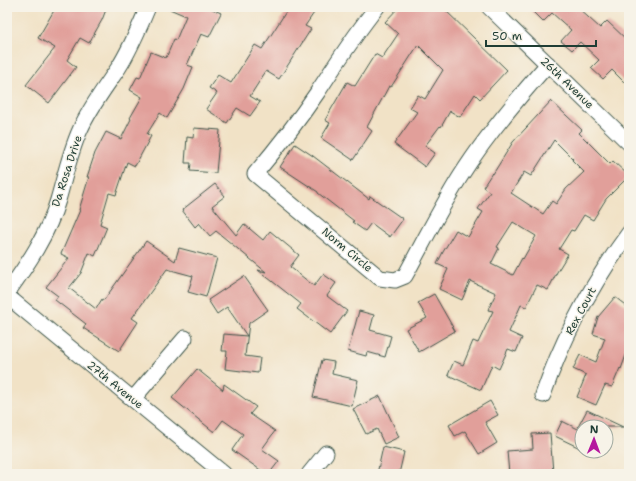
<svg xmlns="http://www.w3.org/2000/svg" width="636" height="481" font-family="'Shantell Sans',sans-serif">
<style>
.building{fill:#e19f9a;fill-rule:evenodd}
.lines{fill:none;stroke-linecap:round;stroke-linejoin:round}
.street-casing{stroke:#3e564a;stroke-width:17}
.street{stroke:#fff;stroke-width:15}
.labels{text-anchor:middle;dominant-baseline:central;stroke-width:3;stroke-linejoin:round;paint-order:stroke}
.street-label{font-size:11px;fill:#1f3d34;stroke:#f7f3e8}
</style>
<rect width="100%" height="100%" fill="#f7f3e8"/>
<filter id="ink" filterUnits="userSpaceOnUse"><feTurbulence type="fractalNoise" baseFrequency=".025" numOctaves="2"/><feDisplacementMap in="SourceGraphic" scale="8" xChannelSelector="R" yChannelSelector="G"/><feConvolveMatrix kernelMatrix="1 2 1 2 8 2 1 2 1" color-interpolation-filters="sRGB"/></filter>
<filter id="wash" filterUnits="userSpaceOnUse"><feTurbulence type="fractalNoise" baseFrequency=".012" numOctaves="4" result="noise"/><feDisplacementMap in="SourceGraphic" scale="16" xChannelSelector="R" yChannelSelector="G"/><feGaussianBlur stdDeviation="0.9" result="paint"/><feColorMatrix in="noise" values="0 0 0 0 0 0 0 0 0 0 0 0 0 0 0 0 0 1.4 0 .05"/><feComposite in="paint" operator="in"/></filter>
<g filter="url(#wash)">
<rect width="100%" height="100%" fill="#f1e2c6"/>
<g id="blocks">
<g class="building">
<polygon points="56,7 107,7 102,20 89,43 80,38 67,60 76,67 49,103 26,85 55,48 38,38"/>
<polygon points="165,7 208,7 221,13 209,37 201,34 187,65 193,67 184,89 167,118 160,113 147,134 151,136 135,166 127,162 116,195 109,193 100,224 107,227 95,256 89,253 81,273 69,288 96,309 102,299 104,300 146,241 175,261 179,248 217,258 206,297 188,292 193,276 167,269 132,318 138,322 119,351 83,328 86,324 55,300 58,296 46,287 69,258 61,254 80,210 79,210 89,177 87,177 95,153 106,132 121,139 131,119 130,118 142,97 130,90 137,77 140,78 151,52 166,58 174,39 176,40 186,16"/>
<polygon points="289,7 318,7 305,26 311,29 279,79 266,71 250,96 260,102 250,116 237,108 227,123 206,109 217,93 209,88 218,75 231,83 255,45 262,49"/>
<polygon points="399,7 442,7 507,70 480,99 475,94 460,117 450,111 441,127 440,126 425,146 435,153 425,167 394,144 417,112 410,108 418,95 425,99 443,70 418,45 391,87 389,86 367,127 372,131 353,160 321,138 330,123 325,120 347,82 355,86 375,54 382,58 398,34 385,22"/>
<polygon points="528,7 577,7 600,28 607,21 629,42 629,87 612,70 603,79 591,68 599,60 580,42 572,50 561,41 571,30 552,13 543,22"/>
<path d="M551,101L582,130L579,133L610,164L613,161L629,176L606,199L593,220L584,215L574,231L571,230L559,249L568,254L557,272L548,290L537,285L526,307L521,305L509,332L522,338L516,352L508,349L499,369L492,365L481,390L448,375L454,361L463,365L473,341L478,343L493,311L488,310L496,293L470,281L462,300L439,289L448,269L437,264L443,252L456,230L468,237L483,212L478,209L490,192L483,187L492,173L493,174L513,142ZM554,140L573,159L572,160L584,172L566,189L556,204L552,201L543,214L511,193L524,172L531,176ZM513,222L536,236L523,259L522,258L513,275L491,264L499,248L497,247Z"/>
<polygon points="194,128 220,130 216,173 190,171 191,163 185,163 187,137 193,138"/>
<polygon points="295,144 313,156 369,199 370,196 403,219 390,237 371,223 365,231 352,222 354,221 318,193 318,192 280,167"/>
<polygon points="215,184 225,196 212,206 236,235 244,224 263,240 270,231 299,255 290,267 314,286 323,274 336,283 327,296 347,311 330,334 297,309 301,304 258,270 266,272 216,231 210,236 199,223 195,227 182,210"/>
<polygon points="244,276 268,310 249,323 245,356 260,358 258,373 225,369 227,351 222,351 224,334 247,336 227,307 217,314 208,300"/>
<polygon points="434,294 455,331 419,352 406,329 427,318 418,303"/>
<polygon points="615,297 629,308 629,347 621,369 620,368 612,387 605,385 596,405 577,397 586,375 573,369 580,355 596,362 605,338 593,334 598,317"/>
<polygon points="359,311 374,315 370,330 391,336 385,357 367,352 366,356 348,351"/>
<polygon points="322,360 334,362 332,374 358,380 352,406 313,397"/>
<polygon points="197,369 223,390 224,384 256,407 250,414 275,431 262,449 279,461 269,474 266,474 232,450 243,434 223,420 214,432 172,398"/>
<polygon points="380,396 399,437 384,444 377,429 366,434 353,409"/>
<polygon points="490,401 498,415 485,422 497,443 479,454 465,431 455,436 449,425"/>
<polygon points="587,410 623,427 578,427"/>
<polygon points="562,421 582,431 582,449 555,436"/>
<polygon points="550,433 553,473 509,474 507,451 533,449 532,434"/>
<polygon points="383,447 404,452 399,474 377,474"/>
</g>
</g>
</g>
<g filter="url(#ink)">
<use href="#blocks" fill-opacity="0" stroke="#3e564a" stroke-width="1"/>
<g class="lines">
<g class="street-casing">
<g id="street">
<path d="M377,7C355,34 336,64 317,93C298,121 277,148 255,174L380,278L395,280L405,276C423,243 440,209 460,177C485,137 516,100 548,64"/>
<polyline points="489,7 629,143"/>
<path d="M7,293C28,264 48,234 58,200C65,176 70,152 80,130C90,107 105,88 119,67C131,48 139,28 148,7"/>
<polyline points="7,296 224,474"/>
<path d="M543,395C563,337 593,282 629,233"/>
<polyline points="133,399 185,338"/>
<polyline points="309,474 326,453"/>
</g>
</g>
<use href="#street" class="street"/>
</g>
</g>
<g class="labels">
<g class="street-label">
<text transform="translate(567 83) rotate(44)">26th Avenue</text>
<text transform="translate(67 171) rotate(-72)">Da Rosa Drive</text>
<text transform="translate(347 250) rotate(40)">Norm Circle</text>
<text transform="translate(581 311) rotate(-62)">Rex Court</text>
<text transform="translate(115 385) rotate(39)">27th Avenue</text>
</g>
</g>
<rect width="636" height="481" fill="none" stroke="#f7f3e8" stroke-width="24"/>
<g transform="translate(594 439) rotate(1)"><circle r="19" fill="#f7f3e8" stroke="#a1aaa0"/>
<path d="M0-3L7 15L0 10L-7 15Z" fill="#b5179e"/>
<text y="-6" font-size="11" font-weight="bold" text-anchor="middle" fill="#1f3d34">N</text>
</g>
<path d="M486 40v6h110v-6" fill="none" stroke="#1f3d34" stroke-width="2"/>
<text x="492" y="40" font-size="12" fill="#1f3d34" stroke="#f7f3e8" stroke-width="3" paint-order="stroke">50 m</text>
</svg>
